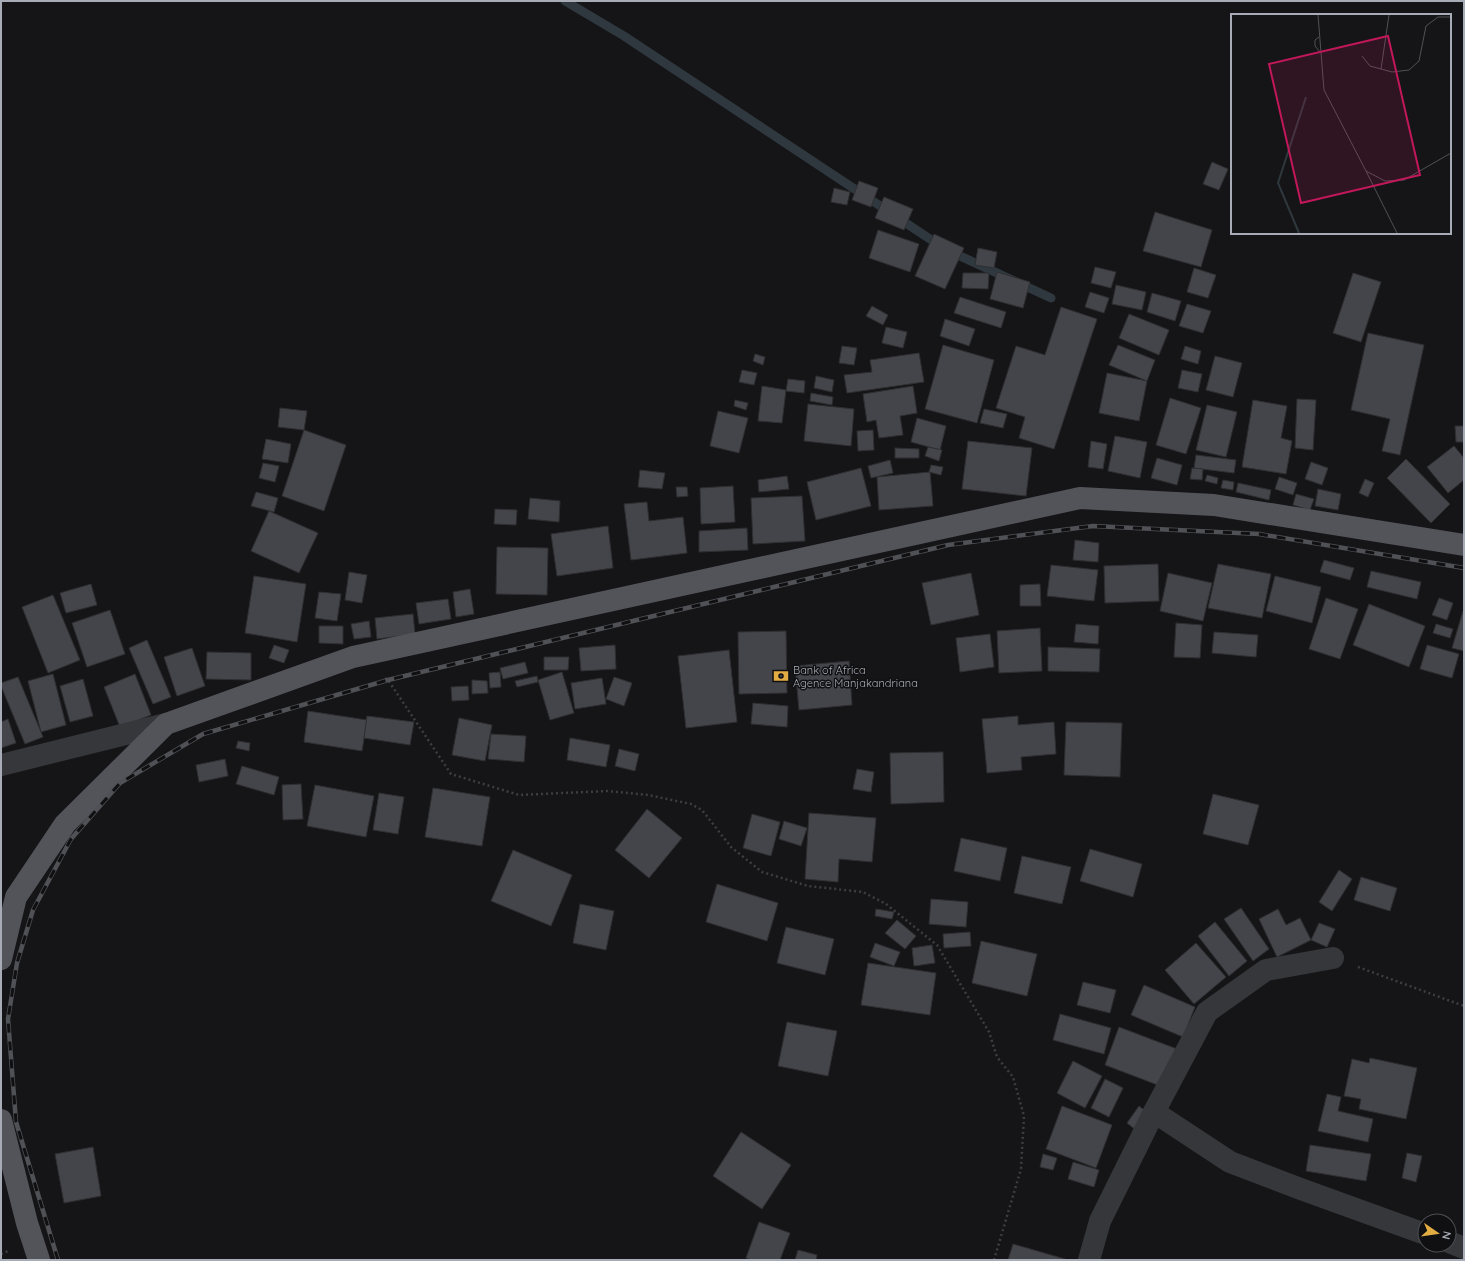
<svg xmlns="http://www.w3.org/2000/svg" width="1465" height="1261" font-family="Quicksand,sans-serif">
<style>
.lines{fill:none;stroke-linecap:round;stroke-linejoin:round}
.stream{stroke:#2f383e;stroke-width:9}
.building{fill:#44454a;stroke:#2f2f32}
.path{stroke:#3c3e42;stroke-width:2.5;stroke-dasharray:2 3;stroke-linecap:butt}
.minor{stroke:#36373b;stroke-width:22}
.tertiary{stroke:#36373b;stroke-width:22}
.primary{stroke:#53545a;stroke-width:22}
.rail-casing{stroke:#505156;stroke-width:4.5}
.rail{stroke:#101012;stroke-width:3;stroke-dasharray:9;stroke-linecap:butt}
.labels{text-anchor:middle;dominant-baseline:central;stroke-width:3;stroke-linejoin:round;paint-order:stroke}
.poi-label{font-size:11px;fill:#a8acb6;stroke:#101012;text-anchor:start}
.inset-river{fill:none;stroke:#2f383e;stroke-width:2}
.inset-road{fill:none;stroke:#505157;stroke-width:1}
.view{fill:#c2185b;fill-opacity:0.15;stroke:#c2185b;stroke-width:2}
.inset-edge{fill:none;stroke:#a8acb6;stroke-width:2}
</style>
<rect width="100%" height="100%" fill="#151517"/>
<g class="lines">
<polyline class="stream" points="565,1 624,36 945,249 1051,298"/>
</g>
<g class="building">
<polygon points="1212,162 1228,169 1219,190 1203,184"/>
<polygon points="859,181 878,188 871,207 852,200"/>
<polygon points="834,188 850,192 847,205 831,202"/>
<polygon points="884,197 913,209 904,230 875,218"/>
<polygon points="1155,212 1212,230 1201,267 1143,251"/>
<polygon points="878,230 919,244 910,272 869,258"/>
<polygon points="934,234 964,248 945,289 915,276"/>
<polygon points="978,248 997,252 994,268 975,265"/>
<polygon points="1095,267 1116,272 1111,288 1091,283"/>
<polygon points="1194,268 1216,275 1208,298 1187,292"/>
<polygon points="997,272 1030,282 1023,308 990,299"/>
<polygon points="963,273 989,273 988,289 962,288"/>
<polygon points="1353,273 1381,282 1361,342 1333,333"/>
<polygon points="1116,285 1146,292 1142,310 1112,304"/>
<polygon points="1090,292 1109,298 1104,313 1085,307"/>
<polygon points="1152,293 1181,301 1175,321 1147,312"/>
<polygon points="960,297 1006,312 1001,328 954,313"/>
<polygon points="1187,304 1211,311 1203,333 1179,326"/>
<polygon points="872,306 888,315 883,325 866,316"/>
<polygon points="1061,307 1097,319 1054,449 1019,438 1025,417 996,408 1016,346 1045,355"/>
<polygon points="1129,314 1169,330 1159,355 1119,338"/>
<polygon points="945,319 975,329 969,346 940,336"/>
<polygon points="886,327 907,332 903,348 882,343"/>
<polygon points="1368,333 1424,345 1400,455 1382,451 1390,419 1351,410"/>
<polygon points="943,345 994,360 977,423 925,409"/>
<polygon points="1118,345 1155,360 1147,381 1109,365"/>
<polygon points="842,346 857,348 854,365 839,363"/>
<polygon points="1185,346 1201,351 1198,364 1181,359"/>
<polygon points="919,353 924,382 847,393 844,375 872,372 870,360"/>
<polygon points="755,354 765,357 763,365 753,361"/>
<polygon points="1215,356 1242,363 1233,397 1206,390"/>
<polygon points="742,370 757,373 754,385 739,382"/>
<polygon points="1182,370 1202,374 1198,392 1178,388"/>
<polygon points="1107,373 1147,381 1139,421 1099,413"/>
<polygon points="816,376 834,380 832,392 814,388"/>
<polygon points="788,379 805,381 804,393 786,391"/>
<polygon points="762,386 786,390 782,423 758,421"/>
<polygon points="913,386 917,413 900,416 903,435 879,438 876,420 867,422 863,394"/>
<polygon points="811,393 833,397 832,405 810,401"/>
<polygon points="1170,398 1201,408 1186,454 1156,445"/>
<polygon points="1297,399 1316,400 1313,450 1295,448"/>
<polygon points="735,400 748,403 746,410 734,406"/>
<polygon points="1253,400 1287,406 1281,438 1292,441 1286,474 1242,467"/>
<polygon points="808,404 854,409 851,446 804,441"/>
<polygon points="1207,405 1237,412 1226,457 1196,450"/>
<polygon points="280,408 307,411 304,430 278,427"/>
<polygon points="984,409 1007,414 1003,428 980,423"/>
<polygon points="718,411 748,418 739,453 710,446"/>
<polygon points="917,418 946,426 940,450 911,442"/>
<polygon points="1455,426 1464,426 1464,442 1456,442"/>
<polygon points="304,430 346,445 324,511 282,496"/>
<polygon points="873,430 874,450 858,451 857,431"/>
<polygon points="1115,436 1147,442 1140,478 1108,471"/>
<polygon points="266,439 291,444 288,463 262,459"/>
<polygon points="968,441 1032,448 1026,496 962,489"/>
<polygon points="1091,441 1107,444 1103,469 1088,467"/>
<polygon points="1454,446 1464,458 1464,480 1448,493 1427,467"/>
<polygon points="928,447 942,450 939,461 925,456"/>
<polygon points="895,448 919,449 919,458 895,458"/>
<polygon points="1196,455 1236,460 1234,473 1194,468"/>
<polygon points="1157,458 1182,465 1177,485 1151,478"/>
<polygon points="1406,459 1450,504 1431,523 1387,478"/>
<polygon points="890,460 893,473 871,478 868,466"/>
<polygon points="1311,462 1328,468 1322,485 1305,479"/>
<polygon points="263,463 279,466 275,482 259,478"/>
<polygon points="931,465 943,467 941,475 929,472"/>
<polygon points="861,468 871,506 816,520 807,482"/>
<polygon points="1192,468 1203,469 1202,480 1190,479"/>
<polygon points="640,470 665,473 662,489 638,487"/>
<polygon points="930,472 933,506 879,510 877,477"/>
<polygon points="1207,475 1218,478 1217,484 1205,481"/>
<polygon points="787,476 789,489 759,492 758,480"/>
<polygon points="1279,477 1297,483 1293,495 1275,489"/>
<polygon points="1365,479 1374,483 1368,497 1359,493"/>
<polygon points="1223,480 1234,482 1233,490 1221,488"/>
<polygon points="1238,483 1271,490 1269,500 1236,492"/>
<polygon points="733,486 735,522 701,524 700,488"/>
<polygon points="676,487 687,487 688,496 677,497"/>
<polygon points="1318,489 1341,494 1338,510 1315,506"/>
<polygon points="256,492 278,498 274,512 251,506"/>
<polygon points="1296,494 1314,499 1310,510 1293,505"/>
<polygon points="802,496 805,541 753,544 751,498"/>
<polygon points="530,498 560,501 559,522 528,519"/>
<polygon points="647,502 649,521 683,517 687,553 631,560 624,504"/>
<polygon points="495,509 517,510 516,525 494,524"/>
<polygon points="269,511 318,533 299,573 251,551"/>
<polygon points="608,526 613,568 557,576 551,534"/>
<polygon points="747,528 748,550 699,552 699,531"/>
<polygon points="1075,540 1099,543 1098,562 1073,560"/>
<polygon points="497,547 548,548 547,595 496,594"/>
<polygon points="1324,560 1354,568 1350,580 1320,572"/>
<polygon points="1158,564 1159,601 1105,603 1104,566"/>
<polygon points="1218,564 1271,574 1262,618 1208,608"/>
<polygon points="1051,565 1098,570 1094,601 1047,596"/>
<polygon points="1371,571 1421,582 1417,599 1367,587"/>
<polygon points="349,572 367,575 362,603 345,600"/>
<polygon points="971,573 979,615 931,625 922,583"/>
<polygon points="1168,573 1212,583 1203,621 1160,611"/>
<polygon points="254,576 306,584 297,642 245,633"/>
<polygon points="1275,576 1321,587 1312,623 1266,611"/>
<polygon points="91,584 97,605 66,613 60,593"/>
<polygon points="1040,584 1041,606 1020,606 1020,585"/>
<polygon points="470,589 474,614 456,617 453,592"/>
<polygon points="319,592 341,594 337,621 315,618"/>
<polygon points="53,595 80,660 48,673 22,607"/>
<polygon points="1326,598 1358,609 1340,659 1309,649"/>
<polygon points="1439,598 1453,603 1447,620 1432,615"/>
<polygon points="448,599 451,619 419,624 416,603"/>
<polygon points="1369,604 1425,626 1409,667 1353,645"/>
<polygon points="110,610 125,654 87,667 72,623"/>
<polygon points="1463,611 1464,612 1464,651 1452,648"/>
<polygon points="413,614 415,634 377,639 375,618"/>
<polygon points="369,621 371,637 354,639 351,624"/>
<polygon points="1176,623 1202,625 1200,658 1174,657"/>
<polygon points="1076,624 1099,626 1098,644 1074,642"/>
<polygon points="1436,624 1453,629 1450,638 1433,633"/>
<polygon points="319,626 343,626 343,644 319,643"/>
<polygon points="1040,628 1042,671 999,673 997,631"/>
<polygon points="786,631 787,693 739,694 738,632"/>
<polygon points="1214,632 1258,635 1256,657 1212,653"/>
<polygon points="990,634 994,667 960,672 956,638"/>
<polygon points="147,640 171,697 153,704 129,648"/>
<polygon points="274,645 289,650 284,663 269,658"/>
<polygon points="615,645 616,669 581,671 579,648"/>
<polygon points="1427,645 1459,654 1452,678 1420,669"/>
<polygon points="1048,647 1100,649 1099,672 1048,671"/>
<polygon points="192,648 205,686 177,696 164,657"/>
<polygon points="729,650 737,722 686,728 678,656"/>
<polygon points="207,652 251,653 251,680 206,679"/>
<polygon points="544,657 569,657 568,670 544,670"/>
<polygon points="849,661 852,705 799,710 795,666"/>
<polygon points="525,662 528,673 503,679 500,668"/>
<polygon points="500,672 501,687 490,688 489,673"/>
<polygon points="562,672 574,713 550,720 538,680"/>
<polygon points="53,674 66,725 41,732 28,681"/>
<polygon points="135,674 151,715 120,727 104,687"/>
<polygon points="537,676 538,682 517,687 515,681"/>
<polygon points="18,677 43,737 25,744 1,686 1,683"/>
<polygon points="614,677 632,683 624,706 606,699"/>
<polygon points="602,678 606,704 575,709 571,683"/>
<polygon points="83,679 93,716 70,722 60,686"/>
<polygon points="472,680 487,681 488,693 472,694"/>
<polygon points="468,686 469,700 452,701 451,687"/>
<polygon points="753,703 788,706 787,727 751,724"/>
<polygon points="308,711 367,720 362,751 304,742"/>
<polygon points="367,716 414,722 410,745 364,738"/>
<polygon points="1018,716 1018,725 1054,722 1056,754 1021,757 1022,770 987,773 982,719"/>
<polygon points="459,718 492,725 485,761 452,755"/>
<polygon points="8,719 16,743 1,748 1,722"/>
<polygon points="1066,722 1122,723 1120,777 1064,775"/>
<polygon points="491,734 526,736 524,762 488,759"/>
<polygon points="570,738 610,745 606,767 567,760"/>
<polygon points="238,741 250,743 249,751 236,748"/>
<polygon points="619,749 639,754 635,771 615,766"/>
<polygon points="943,752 944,802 891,804 890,753"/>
<polygon points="225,759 228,776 199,782 196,765"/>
<polygon points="242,766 279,777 274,795 236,784"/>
<polygon points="857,769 874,772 871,792 853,789"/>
<polygon points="301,784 303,819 283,820 282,785"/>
<polygon points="315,785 374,796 366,837 307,826"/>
<polygon points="433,788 490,797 482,846 425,837"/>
<polygon points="379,793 404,797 398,834 373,830"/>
<polygon points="1213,794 1259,805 1248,845 1203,834"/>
<polygon points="647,809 682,838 649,878 615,850"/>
<polygon points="809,813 876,818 872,862 839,859 838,882 805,879"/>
<polygon points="752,814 780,822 771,856 743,848"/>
<polygon points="784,821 807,828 801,846 779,839"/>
<polygon points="961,838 1007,848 1000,881 954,871"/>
<polygon points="1090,849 1142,864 1133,897 1080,881"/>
<polygon points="513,850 572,875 551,926 491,901"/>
<polygon points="1022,856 1071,867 1062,904 1014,893"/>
<polygon points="1339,870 1352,879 1332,911 1319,902"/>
<polygon points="1361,877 1397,888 1390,911 1354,900"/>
<polygon points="717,884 778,903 767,941 706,922"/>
<polygon points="931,899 968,902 966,927 929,924"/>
<polygon points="580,904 614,911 606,950 573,943"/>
<polygon points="1241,908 1269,949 1253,961 1224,919"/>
<polygon points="876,909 894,912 892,919 875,916"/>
<polygon points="1278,909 1286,925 1300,918 1311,940 1277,957 1259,919"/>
<polygon points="897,920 916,936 905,949 885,933"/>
<polygon points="1215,922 1247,961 1229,976 1198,936"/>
<polygon points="1319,923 1335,929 1327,947 1311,940"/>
<polygon points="786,927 834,939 825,975 777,963"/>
<polygon points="970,932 971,946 944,948 943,934"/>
<polygon points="981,941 1037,954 1027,996 972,983"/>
<polygon points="875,943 900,952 894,966 870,957"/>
<polygon points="1196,943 1226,977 1194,1004 1165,970"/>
<polygon points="932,945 935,963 914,966 912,948"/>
<polygon points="868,963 936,973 930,1015 861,1005"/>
<polygon points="1083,982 1116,990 1110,1013 1077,1005"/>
<polygon points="1144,985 1195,1007 1183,1037 1131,1015"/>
<polygon points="1060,1014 1111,1028 1104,1054 1053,1040"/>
<polygon points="787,1022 837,1031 828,1076 778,1066"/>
<polygon points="1119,1027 1177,1049 1163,1087 1105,1065"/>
<polygon points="1370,1058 1417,1068 1406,1119 1359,1109 1361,1099 1344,1096 1352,1059 1369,1063"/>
<polygon points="1073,1061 1102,1076 1085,1108 1057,1093"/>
<polygon points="1105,1079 1123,1088 1109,1117 1091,1108"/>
<polygon points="1327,1094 1341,1097 1338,1111 1373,1119 1368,1142 1318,1131"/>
<polygon points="1062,1106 1112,1125 1096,1168 1046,1149"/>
<polygon points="1139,1106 1149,1114 1137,1131 1127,1123"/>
<polygon points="741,1132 791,1165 762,1209 713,1176"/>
<polygon points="1310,1145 1371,1154 1366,1181 1306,1171"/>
<polygon points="93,1147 101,1196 64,1203 55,1154"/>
<polygon points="1407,1153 1422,1156 1416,1182 1402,1178"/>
<polygon points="1043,1154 1057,1158 1053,1170 1040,1167"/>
<polygon points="1073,1162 1099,1170 1094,1187 1068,1179"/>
<polygon points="759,1222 790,1233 780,1260 751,1260 746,1258"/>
<polygon points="1013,1244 1065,1259 1065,1260 1008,1260"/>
<polygon points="798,1250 817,1255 816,1260 795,1260"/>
</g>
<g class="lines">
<g class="path">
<polyline points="385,678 388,680 451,774 519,795 607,791 648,795 691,804 702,810 731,847 762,872 808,886 863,892 886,904 937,945 989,1032 997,1057 1013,1077 1024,1116 1021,1169 994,1260"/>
<polyline points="1358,967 1464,1006"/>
<polyline points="1,1254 8,1251"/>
</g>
<g class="minor">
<polyline points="1154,1112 1230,1162 1298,1188 1425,1234"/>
<polyline points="1449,1242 1464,1248"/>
<polyline points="1089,1260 1100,1221 1154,1112 1207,1012 1266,970 1333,958"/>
</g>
<polyline class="tertiary" points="1,765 166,724"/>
<g class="primary">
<polyline points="1,959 16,897 65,824 166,724 353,657 1080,498 1214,505 1464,545"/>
<polyline points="1,1120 27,1223 39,1260"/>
</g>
<g class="rail-casing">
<polyline id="rail" points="58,1260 16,1122 8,1019 17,963 33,910 71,839 120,783 203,734 388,680 948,545 1093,526 1259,534 1464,568"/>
</g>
<use href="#rail" class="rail"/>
</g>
<defs>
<g id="bank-bare" transform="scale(1.2)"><path d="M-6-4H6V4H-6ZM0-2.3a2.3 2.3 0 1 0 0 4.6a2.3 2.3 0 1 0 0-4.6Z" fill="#e2ad42" stroke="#101012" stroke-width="2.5" paint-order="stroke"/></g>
</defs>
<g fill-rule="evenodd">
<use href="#bank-bare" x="781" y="676"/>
</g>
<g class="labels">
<g class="poi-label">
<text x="793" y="670">Bank of Africa<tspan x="793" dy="13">Agence Manjakandriana</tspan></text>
</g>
</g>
<g transform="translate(1231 14)">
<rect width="220" height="220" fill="#151517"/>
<path class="inset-river" d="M68,219L47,169L75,83"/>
<path class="inset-road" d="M87,1L93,76L135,157L154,167L173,166L220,139M88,23L84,26V32L89,38M131,42L139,52L161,58L178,56L188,47L195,12L207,3H220M150,55L158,1M135,157L166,219"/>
<path class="view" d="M157,22L189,161L70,189L38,50Z"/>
<rect width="220" height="220" class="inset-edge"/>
</g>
<rect width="1465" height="1261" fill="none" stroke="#a8acb6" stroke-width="4"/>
<g transform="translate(1437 1233) rotate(103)"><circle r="19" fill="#101012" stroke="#4d4e54"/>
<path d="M0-3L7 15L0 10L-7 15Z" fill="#e2ad42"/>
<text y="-6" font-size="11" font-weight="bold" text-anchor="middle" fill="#a8acb6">N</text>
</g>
</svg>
